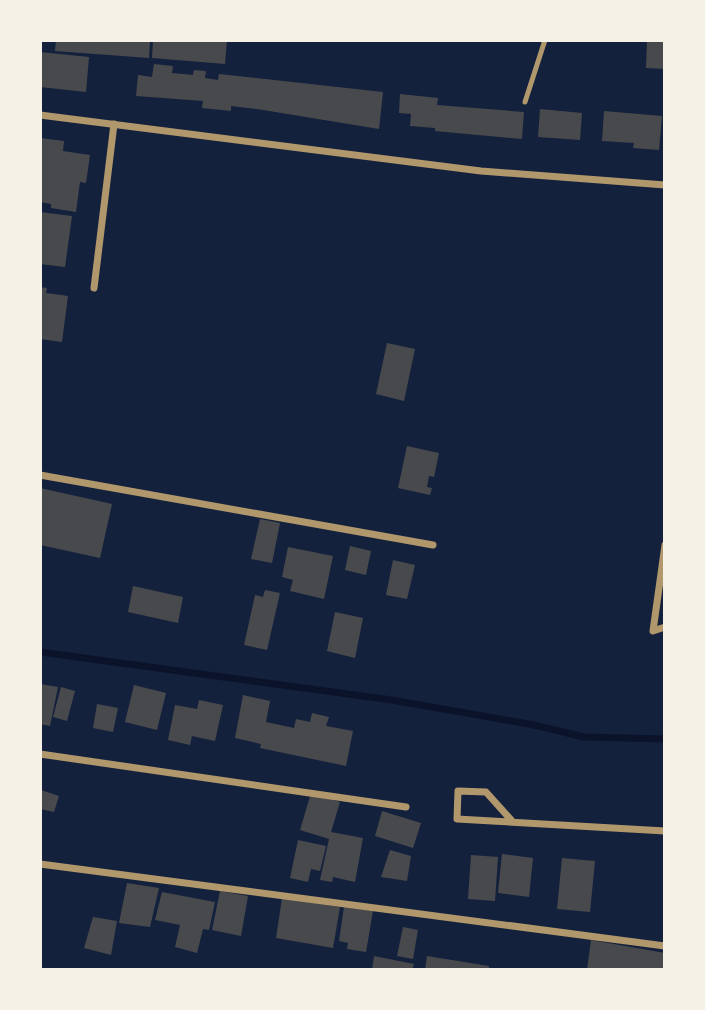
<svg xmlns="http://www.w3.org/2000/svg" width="705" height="1010" font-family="'Source Sans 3',sans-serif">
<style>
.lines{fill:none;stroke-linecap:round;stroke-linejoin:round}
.stream{stroke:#0b132b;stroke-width:7}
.building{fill:#48494c}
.service{stroke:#b1986c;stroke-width:5}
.minor{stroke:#b1986c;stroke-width:7}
</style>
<rect width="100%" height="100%" fill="#14213d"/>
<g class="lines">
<polyline class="stream" points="40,652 392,700 534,725 584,737 665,739"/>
</g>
<g class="building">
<polygon points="56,40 150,40 149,58 55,51"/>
<polygon points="153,40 227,40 225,64 152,58"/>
<polygon points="647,40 665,40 665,69 646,68"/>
<polygon points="40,52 89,57 86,92 40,87"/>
<polygon points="154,64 173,66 172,73 193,75 194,70 206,71 205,78 218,80 219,74 383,92 379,129 257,109 231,106 231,111 202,108 203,101 136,96 138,75 152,77"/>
<polygon points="400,94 438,98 437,105 524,112 522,139 435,131 435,128 410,126 411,114 399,113"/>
<polygon points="540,109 582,113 580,140 538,137"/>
<polygon points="604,111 662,116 659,150 633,148 634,143 602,141"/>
<polygon points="40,138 64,141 63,151 90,155 86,183 80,182 76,212 51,208 51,204 40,202"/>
<polygon points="40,212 72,216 65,267 40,264"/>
<polygon points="40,287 47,288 46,293 68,296 62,342 40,339"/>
<polygon points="387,343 415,349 404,401 376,394"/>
<polygon points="407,446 439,453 434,477 429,476 427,487 432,488 430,495 398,488"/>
<polygon points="40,488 112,504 100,558 40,545"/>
<polygon points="260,519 280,523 272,563 251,559"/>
<polygon points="350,546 371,551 366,575 345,570"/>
<polygon points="288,547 333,556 324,599 290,591 293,580 282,577"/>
<polygon points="393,560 415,565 407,599 386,595"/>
<polygon points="133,586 183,597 178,623 128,612"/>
<polygon points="265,590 280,593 267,650 244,645 255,595 263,597"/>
<polygon points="335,612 363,618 355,658 327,651"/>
<polygon points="40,684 58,687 50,726 40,724"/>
<polygon points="134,685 166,693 157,730 125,722"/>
<polygon points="61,687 75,691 67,721 53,717"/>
<polygon points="243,695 270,701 266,722 294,728 296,719 310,722 312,713 329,717 326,726 353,731 346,766 260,748 261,744 235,738"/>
<polygon points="199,700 223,705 215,741 192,736 190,745 168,740 175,705 197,709"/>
<polygon points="97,704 118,708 113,732 93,728"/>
<polygon points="41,790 59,796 54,812 40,809"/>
<polygon points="311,793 340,802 331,832 363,838 355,882 333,877 332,882 320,880 329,839 300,830"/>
<polygon points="382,811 421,823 413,848 375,836"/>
<polygon points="298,840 326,846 320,871 311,869 308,882 290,878"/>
<polygon points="390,850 411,856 407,881 381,877"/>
<polygon points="502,854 533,858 529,897 498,893"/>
<polygon points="471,855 498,857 495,901 468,899"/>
<polygon points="562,858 595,861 590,912 557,909"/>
<polygon points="127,883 159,888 150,927 119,923"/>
<polygon points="220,891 248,896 241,936 212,930"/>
<polygon points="162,892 215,902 209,930 203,929 197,953 175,947 180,925 155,920"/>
<polygon points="282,898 340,907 333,948 276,938"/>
<polygon points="344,907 373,911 366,952 347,949 348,943 339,941"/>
<polygon points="93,917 117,921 111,955 84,948"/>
<polygon points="403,927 418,930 413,959 397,956"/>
<polygon points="591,940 665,953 665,970 587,970"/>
<polygon points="374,956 414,964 412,970 372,970"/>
<polygon points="427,956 489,966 489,970 425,970"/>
</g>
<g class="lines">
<polyline class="service" points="525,102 545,40"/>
<g class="minor">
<polyline points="40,115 481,171 665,185"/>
<polyline points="94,288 114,124"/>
<polyline points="40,475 433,545"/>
<polyline points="665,545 653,631 665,627"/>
<polyline points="40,754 406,807"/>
<polyline points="513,822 486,792 458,791 457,819 665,831"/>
<polyline points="40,864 665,946"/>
</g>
</g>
<rect width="705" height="1010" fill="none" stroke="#f6f1e7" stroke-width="84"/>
</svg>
